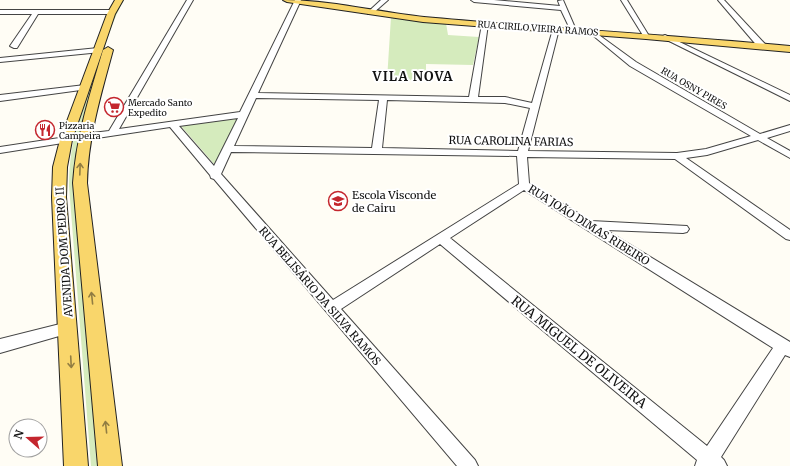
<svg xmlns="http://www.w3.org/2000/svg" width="790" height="466" font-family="Merriweather,serif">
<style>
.green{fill:#d5ebbd}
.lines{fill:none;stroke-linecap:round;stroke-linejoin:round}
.minor-casing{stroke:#444;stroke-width:2}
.major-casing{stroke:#222;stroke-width:2}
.minor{fill:#fff;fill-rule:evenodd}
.major{fill:#f9d66b;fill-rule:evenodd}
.oneway{stroke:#917d42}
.labels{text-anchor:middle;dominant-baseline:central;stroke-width:4;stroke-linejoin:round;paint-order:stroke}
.far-street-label{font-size:9px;fill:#111;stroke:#fff}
.far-poi-label{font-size:9px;fill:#111;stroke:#fff;text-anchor:start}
.street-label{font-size:11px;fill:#111;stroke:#fff}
.poi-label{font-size:11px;fill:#111;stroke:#fff;text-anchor:start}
.far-district-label{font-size:13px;font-weight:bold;letter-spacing:1px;fill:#111;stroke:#fff}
.near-street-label{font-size:13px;fill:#111;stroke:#fff}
</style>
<rect width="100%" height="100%" fill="#fffdf5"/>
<g class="green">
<path d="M122,0H124C113,19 107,40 101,60C88,101 75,141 74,184L100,466H91L69,186C69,167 71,151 75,133L112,17Z"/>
<polygon points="391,17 446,23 448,35 479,37 473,65 426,64 426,80 387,80"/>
<polygon points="238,118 215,165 181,126"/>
</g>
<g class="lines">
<g class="minor-casing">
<g id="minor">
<path d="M187,0H193L119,129L240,112L295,0H301L258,93L469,97L482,24L485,22L488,24L478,97H505L532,103L553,29L556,27L559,29L528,151L677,153L706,149L751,136L630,66L590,33L589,32L592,30L636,62L760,134L790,125V131L767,138L790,151V158L758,140L707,155L686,158L790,230V240L786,239L675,159L527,157L529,183L591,221L687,226L689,229L687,232L683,233L606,230L790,342V357L785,355L721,457L724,460L727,466H695L697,460L440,244L341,309L475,460L478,466H457L214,179L211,178L210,175L170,127L84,140L79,137L84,134L109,131ZM256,98L379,100L372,148L234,146ZM387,100L505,103L530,108L518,151L382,148ZM238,118L214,166L179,126ZM231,152L517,156L519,184L333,300L221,174ZM524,190L773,348L707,446L450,238Z"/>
<polygon points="381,0 388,0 372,14 368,14 368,12"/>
<polygon points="471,0 494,0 560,6 558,1 563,0 576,30 571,31 561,10 474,2"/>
<polygon points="621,0 627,0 649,36 648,37 644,37"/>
<polygon points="718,0 724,0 765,44 765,48 759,48"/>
<polygon points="0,10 112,10 115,12 112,14 38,14 17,48 14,48 10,46 32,14 0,14"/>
<polygon points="665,35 790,95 790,101 663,38 663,36"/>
<polygon points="98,48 102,50 101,52 0,62 0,58"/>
<polygon points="85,85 89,87 88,89 0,101 0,95"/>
<polygon points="66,137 69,138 71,140 69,142 0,153 0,147"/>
<polygon points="68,322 73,324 75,328 73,332 0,353 0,339"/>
</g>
</g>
<g class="major-casing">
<g id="major">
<polygon points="115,0 123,0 115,14 72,140 67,167 66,197 88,466 64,466 52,197 53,167 60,140 107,14"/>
<path d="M283,0C331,0 377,12 424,17C546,28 668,35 790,46V52L646,39L423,22L287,2Z"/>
<path d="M108,47L113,50C101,94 88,137 87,183L122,466H98L73,183C76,137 90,94 103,50Z"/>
</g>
</g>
<use href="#minor" class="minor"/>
<use href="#major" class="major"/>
</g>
<defs><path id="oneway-shaft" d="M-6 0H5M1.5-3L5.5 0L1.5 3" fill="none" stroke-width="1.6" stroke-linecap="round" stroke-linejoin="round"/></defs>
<g class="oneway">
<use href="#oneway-shaft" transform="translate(80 169) rotate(-88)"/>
<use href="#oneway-shaft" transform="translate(92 298) rotate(-96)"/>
<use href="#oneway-shaft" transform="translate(71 362) rotate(87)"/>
<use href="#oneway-shaft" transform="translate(106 427) rotate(-96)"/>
</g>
<defs>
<g id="supermarket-ring" transform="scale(1)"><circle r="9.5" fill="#fff" stroke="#c4262e" stroke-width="1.5"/><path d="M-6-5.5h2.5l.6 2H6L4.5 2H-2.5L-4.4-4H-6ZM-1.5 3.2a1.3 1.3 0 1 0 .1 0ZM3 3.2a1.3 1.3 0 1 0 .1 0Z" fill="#c4262e"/></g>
<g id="restaurant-ring" transform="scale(1)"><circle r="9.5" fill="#fff" stroke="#c4262e" stroke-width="1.5"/><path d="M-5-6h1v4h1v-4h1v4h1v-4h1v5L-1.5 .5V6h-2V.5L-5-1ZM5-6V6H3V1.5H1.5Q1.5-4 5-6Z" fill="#c4262e"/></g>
<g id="school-ring" transform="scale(1)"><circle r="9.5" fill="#fff" stroke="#c4262e" stroke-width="1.5"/><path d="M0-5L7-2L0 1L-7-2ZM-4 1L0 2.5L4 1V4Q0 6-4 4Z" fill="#c4262e"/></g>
</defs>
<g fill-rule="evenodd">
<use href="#supermarket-ring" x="114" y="107"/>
<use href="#restaurant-ring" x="45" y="130"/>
<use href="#school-ring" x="338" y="201"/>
</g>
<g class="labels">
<g class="far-street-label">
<text transform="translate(538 28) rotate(4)">RUA CIRILO VIEIRA RAMOS</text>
<text transform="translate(694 88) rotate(30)">RUA OSNY PIRES</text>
</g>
<g class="far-poi-label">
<text x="128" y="102">Mercado Santo<tspan x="128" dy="10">Expedito</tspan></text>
<text x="59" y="125">Pizzaria<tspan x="59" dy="10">Campeira</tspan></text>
</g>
<g class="street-label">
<text transform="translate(511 141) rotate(1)">RUA CAROLINA FARIAS</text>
<text transform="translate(589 225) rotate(32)">RUA JOÃO DIMAS RIBEIRO</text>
<text transform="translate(64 252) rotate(-94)">AVENIDA DOM PEDRO II</text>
<text transform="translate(320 296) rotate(49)">RUA BELISÁRIO DA SILVA RAMOS</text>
</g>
<g class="poi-label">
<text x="352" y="195">Escola Visconde<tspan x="352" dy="13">de Cairu</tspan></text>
</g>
<g class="far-district-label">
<text x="413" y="76">VILA NOVA</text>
</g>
<g class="near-street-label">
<text transform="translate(579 352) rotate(39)">RUA MIGUEL DE OLIVEIRA</text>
</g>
</g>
<g transform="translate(28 438) rotate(290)"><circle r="19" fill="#ffffff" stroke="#a0a0a0"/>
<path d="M0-3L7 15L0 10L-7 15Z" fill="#c4262e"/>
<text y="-6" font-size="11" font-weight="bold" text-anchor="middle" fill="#111111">N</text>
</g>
</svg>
